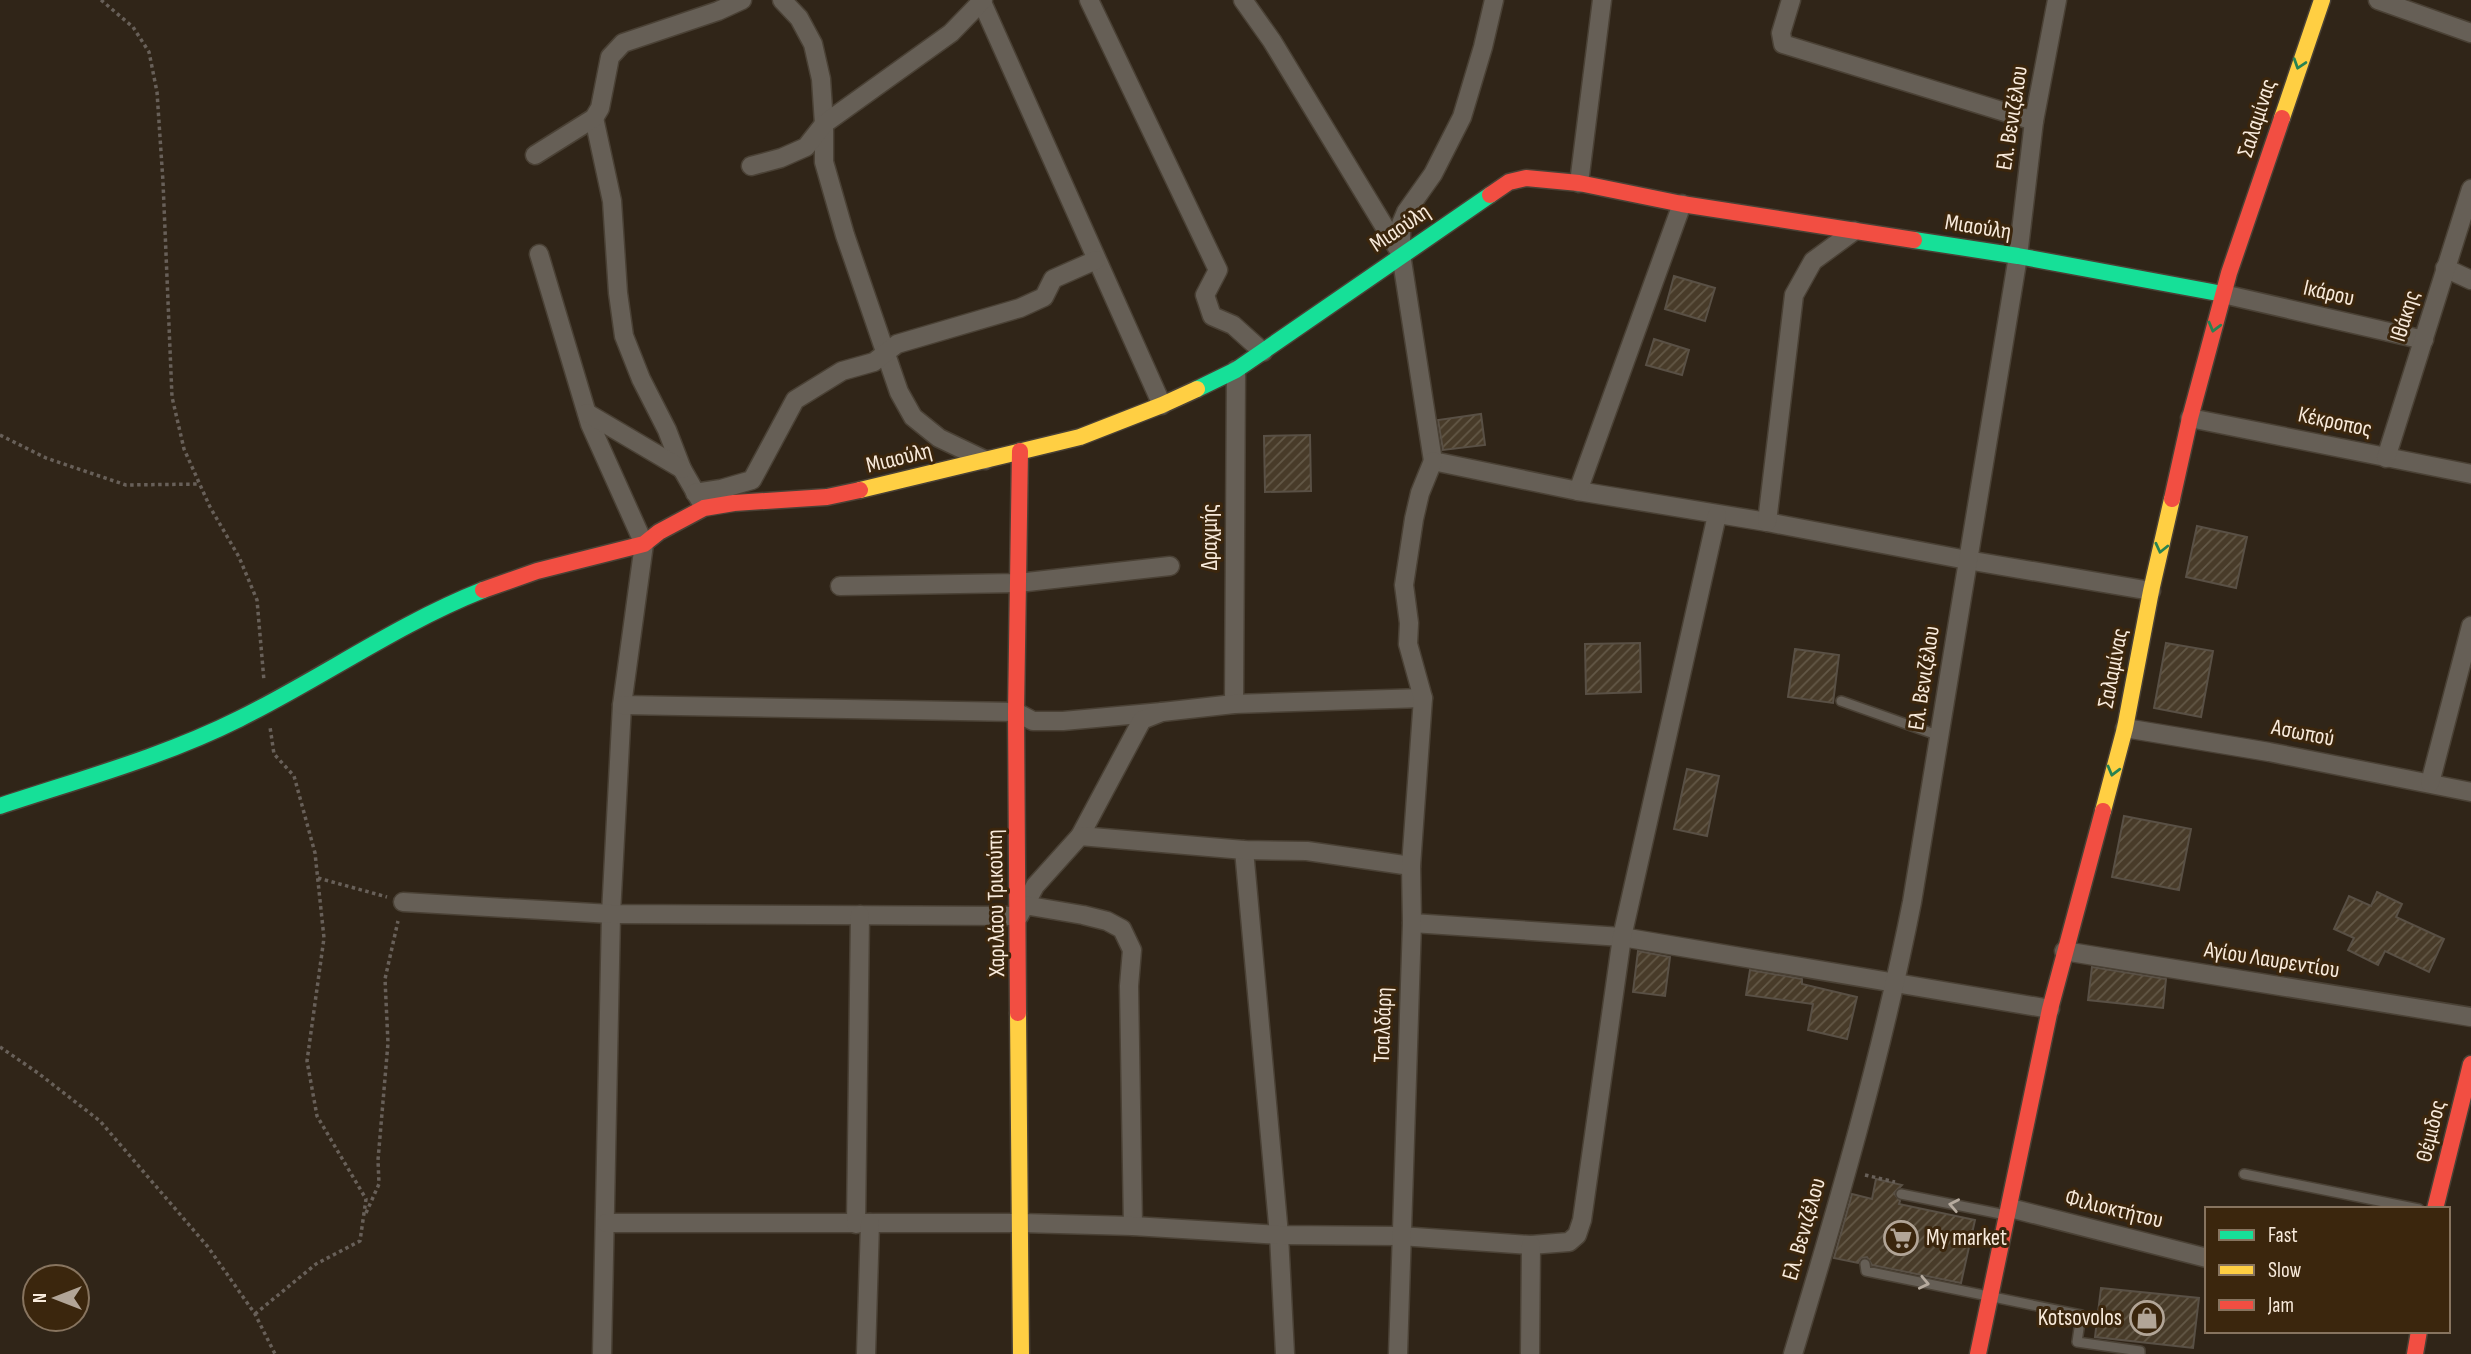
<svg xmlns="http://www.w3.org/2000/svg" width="2471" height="1354" font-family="'Sofia Sans Condensed',sans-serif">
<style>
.building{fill:url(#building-hatch);stroke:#595045;stroke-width:2}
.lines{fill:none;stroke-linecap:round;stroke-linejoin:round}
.lane-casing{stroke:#4a4135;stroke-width:12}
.street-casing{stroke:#4a4135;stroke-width:21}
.fast-casing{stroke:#4a4135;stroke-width:19}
.slow-casing{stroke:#4a4135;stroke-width:19}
.jam-casing{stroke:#4a4135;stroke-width:19}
.path{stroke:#686059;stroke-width:3.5;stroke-dasharray:3.5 3.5;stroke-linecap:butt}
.lane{stroke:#665f56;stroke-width:9}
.street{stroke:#665f56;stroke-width:18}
.fast{stroke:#16e098;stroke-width:16}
.slow{stroke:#ffcf43;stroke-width:16}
.jam{stroke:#f24e42;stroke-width:16}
.oneway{stroke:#288352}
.oneway2{stroke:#b6ab9f}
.labels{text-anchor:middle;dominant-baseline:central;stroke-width:6;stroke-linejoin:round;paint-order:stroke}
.street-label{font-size:23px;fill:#f8eadb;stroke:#3b260d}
.poi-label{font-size:23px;fill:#f8eadb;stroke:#3b260d;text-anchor:start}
</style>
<defs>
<pattern id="building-hatch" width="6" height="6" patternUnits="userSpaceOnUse" patternTransform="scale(1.75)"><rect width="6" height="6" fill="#483b29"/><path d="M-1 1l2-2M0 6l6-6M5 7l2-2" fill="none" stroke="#635847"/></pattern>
</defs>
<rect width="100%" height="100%" fill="#302518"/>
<g class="building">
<polygon points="1674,276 1715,288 1705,321 1665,309"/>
<polygon points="1654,339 1689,350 1682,375 1646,365"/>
<polygon points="1481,414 1485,445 1443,450 1438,420"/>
<polygon points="1310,435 1311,491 1265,492 1264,436"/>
<polygon points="2197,526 2247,537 2236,588 2186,577"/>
<polygon points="1640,643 1641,692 1586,694 1585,644"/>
<polygon points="2166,643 2213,651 2201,717 2154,708"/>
<polygon points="1795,649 1839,655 1833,703 1788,697"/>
<polygon points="1687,769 1719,776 1707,836 1674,829"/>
<polygon points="2124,816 2191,829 2179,890 2112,877"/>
<polygon points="2377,892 2402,904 2396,917 2444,939 2429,972 2385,951 2378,965 2348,950 2354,938 2334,929 2349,896 2371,906"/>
<polygon points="1638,951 1670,957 1665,996 1633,992"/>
<polygon points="2092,967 2166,979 2163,1008 2088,1000"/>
<polygon points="1750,970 1802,979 1802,984 1857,997 1847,1039 1808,1030 1813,1004 1746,995"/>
<polygon points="1876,1179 1902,1185 1894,1193 1900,1201 1899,1204 1975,1220 1961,1283 1872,1265 1867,1257 1861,1258 1858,1263 1834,1258 1852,1194 1872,1199"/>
<polygon points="2101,1288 2199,1298 2193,1348 2095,1337"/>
</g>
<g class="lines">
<g class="lane-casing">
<g id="lane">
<polyline points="1841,701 1940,736"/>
<polyline points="2244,1174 2419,1209"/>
<polyline points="1901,1194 2006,1215"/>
<polyline points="1865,1264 1866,1271 2081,1315 2077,1342 2140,1351 2140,1354"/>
</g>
</g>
<g class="street-casing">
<g id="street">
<polyline points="782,0 799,18 813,44 821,79 824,124 824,162 845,235 899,392 913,417 939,438 985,460"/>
<polyline points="981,0 1162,405"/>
<polyline points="1089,0 1218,270 1205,295 1212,316 1233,325 1263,352"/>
<polyline points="1243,0 1272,41 1401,254"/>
<polyline points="1494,0 1483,47 1462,117 1433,174 1406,212 1401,224 1401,254 1433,461 1578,491 1767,522 1967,560 2151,591"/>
<polyline points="1791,0 1781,33 1783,44 2034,121"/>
<polyline points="2378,0 2471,33"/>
<polyline points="594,118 612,201 618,293 624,336 641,379 667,430 682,469 701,502"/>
<polyline points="535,155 594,118 600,108 610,57 623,43 718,11 742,0"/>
<polyline points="751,166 781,158 806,147 824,124 951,33 983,0"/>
<polyline points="1579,183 1602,0"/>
<polyline points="539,254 590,424 644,544 622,705 611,914 602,1354"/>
<polyline points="2445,268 2471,280"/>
<polyline points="2223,294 2424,340"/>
<polyline points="587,413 682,469"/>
<polyline points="2190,418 2471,474"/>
<polyline points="2386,458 2471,189"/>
<polyline points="1578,491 1682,204"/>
<polyline points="695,493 721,489 752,480 795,400 842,371 874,362 897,344 1020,308 1044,297 1053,279 1096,260"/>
<polyline points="1767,522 1794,295 1813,261 1854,231"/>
<polyline points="840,586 1018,583 1170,566"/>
<polyline points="1234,704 1236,370"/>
<polyline points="622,705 1016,712 1033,721 1063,721 1162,712"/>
<polyline points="2125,728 2269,752 2471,792"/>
<polyline points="2430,783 2471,626"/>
<polyline points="1080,836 1142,720 1162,712 1234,704 1423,698"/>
<polyline points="1244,850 1279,1235 1285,1354"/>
<polyline points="403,902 611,914 1019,916 1035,886 1080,836 1244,850 1307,851 1411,866"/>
<polyline points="1024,905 1083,915 1107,921 1122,929 1132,950 1129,986 1133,1226"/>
<polyline points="1412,923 1622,937 2050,1009"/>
<polyline points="2064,951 2471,1017"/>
<polyline points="2010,1208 2207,1258"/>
<polyline points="606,1223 1021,1223 1133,1226 1279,1235 1400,1236 1531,1245 1569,1242 1577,1235 1582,1220 1622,937 1717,515"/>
<polyline points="856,1224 860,915"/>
<polyline points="866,1354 870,1223"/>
<polyline points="1398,1354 1412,923 1411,866 1423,698 1408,644 1409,623 1404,585 1414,519 1420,493 1433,461"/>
<polyline points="1530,1354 1531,1245"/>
<path d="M1793,1354C1838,1205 1882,1054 1912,902L2018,256L2034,121L2057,0"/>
</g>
</g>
<g class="fast-casing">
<g id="fast">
<polyline points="1914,240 2018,256 2223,294"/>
<polyline points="1197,389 1236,370 1490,195"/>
<path d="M0,806C81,779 163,757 239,719C322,678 397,624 483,590"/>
</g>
</g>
<g class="slow-casing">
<g id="slow">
<polyline points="2282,118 2322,0"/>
<polyline points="860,490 1080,437 1162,405 1197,389"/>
<polyline points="2103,811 2125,728 2151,591 2172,499"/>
<polyline points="1018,1013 1021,1354"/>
</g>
</g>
<g class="jam-casing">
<g id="jam">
<polyline points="1490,195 1509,182 1526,178 1579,183 1682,204 1914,240"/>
<polyline points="2172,499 2190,418 2229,273 2282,118"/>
<polyline points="483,590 537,571 644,544 659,532 704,508 734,503 827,497 860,490"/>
<polyline points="1018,1013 1016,712 1020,451"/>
<polyline points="2435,1209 2471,1064"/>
<polyline points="1978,1354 2050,1009 2103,811"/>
<polyline points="2415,1354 2419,1331"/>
</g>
</g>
<g class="path">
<polyline points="101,0 133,27 149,52 157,92 163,182 172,397 184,449 210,507 239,557 257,600 264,681"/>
<polyline points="0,435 46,458 126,485 200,484"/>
<polyline points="318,878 387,897"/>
<polyline points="0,1047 38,1073 100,1121 208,1247 255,1314 275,1354"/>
<polyline points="1865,1175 1895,1182"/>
<polyline points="366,1213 379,1184 378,1160 388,1043 385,979 398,921"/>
<polyline points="255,1314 316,1264 360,1241 366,1199 317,1116 307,1061 324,938 315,853 294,776 274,754 270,727"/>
</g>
<use href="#lane" class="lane"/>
<use href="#street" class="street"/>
<use href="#fast" class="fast"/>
<use href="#slow" class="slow"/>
<use href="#jam" class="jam"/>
</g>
<defs><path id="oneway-chevron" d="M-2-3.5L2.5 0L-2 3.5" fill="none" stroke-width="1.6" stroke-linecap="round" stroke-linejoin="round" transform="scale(1.75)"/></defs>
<g class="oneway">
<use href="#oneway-chevron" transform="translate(2299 64) rotate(108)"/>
<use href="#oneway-chevron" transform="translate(2214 327) rotate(105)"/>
<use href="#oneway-chevron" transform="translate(2161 548) rotate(103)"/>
<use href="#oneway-chevron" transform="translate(2113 771) rotate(105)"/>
</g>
<g class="oneway2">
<use href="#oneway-chevron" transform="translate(1954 1205) rotate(-169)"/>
<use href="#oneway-chevron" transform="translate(1924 1283) rotate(12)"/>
</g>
<defs>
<g id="supermarket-ring" transform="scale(1.75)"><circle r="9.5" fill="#3b260d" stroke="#b2a597" stroke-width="1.5"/><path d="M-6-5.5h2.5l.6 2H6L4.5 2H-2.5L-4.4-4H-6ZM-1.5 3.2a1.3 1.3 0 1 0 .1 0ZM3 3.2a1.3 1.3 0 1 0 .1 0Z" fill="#b2a597"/></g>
<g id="shop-ring" transform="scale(1.75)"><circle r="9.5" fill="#3b260d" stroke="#b2a597" stroke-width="1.5"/><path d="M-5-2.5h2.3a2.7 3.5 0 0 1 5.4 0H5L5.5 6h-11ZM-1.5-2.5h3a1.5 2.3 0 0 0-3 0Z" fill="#b2a597"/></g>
</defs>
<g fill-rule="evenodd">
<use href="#supermarket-ring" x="1901" y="1238"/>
<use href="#shop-ring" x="2147" y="1318"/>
</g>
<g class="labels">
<g class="street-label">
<text transform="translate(2012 118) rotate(-81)">Ελ. Βενιζέλου</text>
<text transform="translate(2257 118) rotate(-72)">Σαλαμίνας</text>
<text transform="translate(1978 227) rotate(9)">Μιαούλη</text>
<text transform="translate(1400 228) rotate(-34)">Μιαούλη</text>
<text transform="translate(2329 293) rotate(13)">Ικάρου</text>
<text transform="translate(2405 316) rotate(-73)">Ιθάκης</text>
<text transform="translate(2335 422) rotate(12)">Κέκροπος</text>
<text transform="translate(899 458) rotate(-14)">Μιαούλη</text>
<text transform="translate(1210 537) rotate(-90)">Δραχμής</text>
<text transform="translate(2113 668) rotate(-79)">Σαλαμίνας</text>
<text transform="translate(1924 678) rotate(-81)">Ελ. Βενιζέλου</text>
<text transform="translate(2303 733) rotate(11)">Ασωπού</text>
<text transform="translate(996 903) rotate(-91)">Χαριλάου Τρικούπη</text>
<text transform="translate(2272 960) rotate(9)">Αγίου Λαυρεντίου</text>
<text transform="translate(1383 1025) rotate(-88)">Τσαλδάρη</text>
<text transform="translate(2431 1131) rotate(-76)">Θέμιδος</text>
<text transform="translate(2114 1209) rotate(14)">Φιλιοκτήτου</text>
<text transform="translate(1804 1229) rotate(-74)">Ελ. Βενιζέλου</text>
</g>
<g class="poi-label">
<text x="1926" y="1238">My market</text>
<text x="2122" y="1318" text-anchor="end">Kotsovolos</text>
</g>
</g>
<rect x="2205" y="1207" width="245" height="126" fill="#3b260d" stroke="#87745f" stroke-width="2"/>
<rect x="2219" y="1230" width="35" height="10" fill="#16e098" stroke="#87745f" stroke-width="2"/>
<text x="2268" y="1242" font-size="21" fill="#f8eadb">Fast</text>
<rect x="2219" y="1265" width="35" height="10" fill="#ffcf43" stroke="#87745f" stroke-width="2"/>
<text x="2268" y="1277" font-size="21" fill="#f8eadb">Slow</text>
<rect x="2219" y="1300" width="35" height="10" fill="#f24e42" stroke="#87745f" stroke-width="2"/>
<text x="2268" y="1312" font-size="21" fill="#f8eadb">Jam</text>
<g transform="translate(56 1298) rotate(270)"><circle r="33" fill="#3b260d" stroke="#87745f" stroke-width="2"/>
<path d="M0-5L12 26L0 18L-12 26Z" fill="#b2a597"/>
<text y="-10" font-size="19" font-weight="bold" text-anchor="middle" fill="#f8eadb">N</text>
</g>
</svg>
